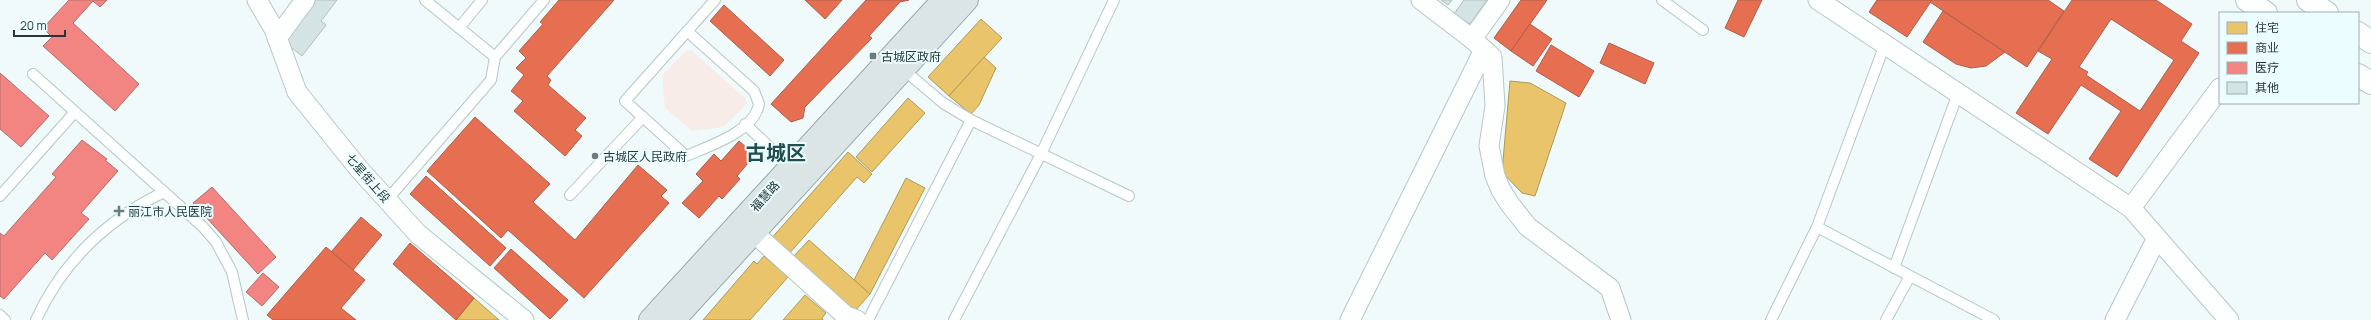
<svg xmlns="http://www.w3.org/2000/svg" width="2371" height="320" font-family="Manrope,'Noto Sans SC',sans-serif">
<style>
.green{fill:#f8ece8}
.homes{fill:#e9c46a;stroke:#ae9a5b}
.shops{fill:#e76f51;stroke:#ad5e4a;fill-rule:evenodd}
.health{fill:#f28482;stroke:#b46d6c}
.building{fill:#d4e4e5;stroke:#b1bebf}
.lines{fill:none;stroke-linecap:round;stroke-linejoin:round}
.service-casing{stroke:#b8c6c6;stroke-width:12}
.minor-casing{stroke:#b8c6c6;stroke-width:21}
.secondary-casing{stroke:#b8c6c6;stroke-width:24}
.primary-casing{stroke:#95a8a9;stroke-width:24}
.service{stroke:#fdfefe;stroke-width:10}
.minor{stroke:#fdfefe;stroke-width:19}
.secondary{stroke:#fdfefe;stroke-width:22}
.primary{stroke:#dbe5e6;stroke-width:22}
.poi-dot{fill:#6c7c7d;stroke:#ebfdff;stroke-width:1.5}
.labels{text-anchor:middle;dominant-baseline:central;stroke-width:4;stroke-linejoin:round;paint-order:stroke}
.poi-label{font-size:12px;fill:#253839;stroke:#ebfdff;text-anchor:start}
.street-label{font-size:12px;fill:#253839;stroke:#ebfdff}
.town-label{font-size:20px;font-weight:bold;fill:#214e51;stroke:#ebfdff}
</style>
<rect width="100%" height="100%" fill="#f0fafa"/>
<polygon class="green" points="687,50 692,51 745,98 747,104 723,127 692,131 665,108 662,75"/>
<g class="homes">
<polygon points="981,19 1002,38 949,96 928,77"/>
<polygon points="984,57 996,68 979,105 971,114 949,96"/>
<polygon points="1510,81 1530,83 1566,103 1535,196 1522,193 1502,172"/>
<polygon points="908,98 925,113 872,172 856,157"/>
<polygon points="848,152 872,174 864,183 857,177 787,256 769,241"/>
<polygon points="906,178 925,188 870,294 854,280"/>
<polygon points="809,240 870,294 854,312 793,257"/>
<polygon points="764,256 788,277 750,320 703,320 754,261 757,264"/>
<polygon points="805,295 826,313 822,318 823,320 783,320"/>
<polygon points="474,298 499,320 456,320"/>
</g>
<g class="shops">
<polygon points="559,0 614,0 547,76 551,80 548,85 586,118 575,130 582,136 565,156 514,111 523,101 511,91 524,75 516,68 526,58 519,51 543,24 540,22"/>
<polygon points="805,0 842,0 825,19"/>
<polygon points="866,0 909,0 900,2 869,36 872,38 805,107 803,118 791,122 771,104"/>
<polygon points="1521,0 1547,0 1511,51 1494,38"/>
<polygon points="1738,0 1762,0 1744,37 1725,28"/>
<polygon points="1877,0 1932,0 1907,37 1869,12"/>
<polygon points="1932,0 2048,0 2064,11 2027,67 1930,2"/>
<path d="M2072,0H2156L2192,24L2181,41L2199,53L2117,177L2089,159L2121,111L2081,85L2048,134L2016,113L2052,59L2038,51ZM2111,19L2174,60L2140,111L2086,75L2088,72L2079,67Z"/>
<polygon points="724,5 784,60 770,76 710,21"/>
<polygon points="1943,11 1976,33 2005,52 1986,66 1971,68 1956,64 1923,42"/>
<polygon points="1530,24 1552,39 1533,66 1511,51"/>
<polygon points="1609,43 1654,63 1645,84 1600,63"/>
<polygon points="1551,45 1594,71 1579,97 1536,71"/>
<polygon points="475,117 550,184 533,202 575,240 638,165 667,190 661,196 669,203 584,298 508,230 501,238 427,171"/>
<polygon points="739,141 755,155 737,176 740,179 722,199 719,196 699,218 682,203 703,181 696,174 714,154 721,161"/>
<polygon points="426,176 506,248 490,266 410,194"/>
<polygon points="361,217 382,235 353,270 331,252"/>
<polygon points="410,243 474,298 456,320 393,264"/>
<polygon points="326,247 365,280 341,308 356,320 273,320 267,315"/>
<polygon points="511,249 568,300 550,319 494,268"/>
</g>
<g class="health">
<polygon points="69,0 107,0 100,7 93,1 73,23 139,84 115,111 43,46 52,37 43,28"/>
<polygon points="0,73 49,116 21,147 0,129"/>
<polygon points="82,140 107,159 105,160 118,171 81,213 89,219 52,260 45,253 4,299 0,296 0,233 4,236 56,177 52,174"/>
<polygon points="212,187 276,257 258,274 193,203"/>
<polygon points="263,273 279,287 262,306 246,292"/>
</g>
<g class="building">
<polygon points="314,0 337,0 321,21 326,25 302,56 282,40"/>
<polygon points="1441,0 1452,0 1448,5"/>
<polygon points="1464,0 1487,0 1470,24 1454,14"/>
</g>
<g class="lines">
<g class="service-casing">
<g id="service">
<polyline points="425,0 495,57"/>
<polyline points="1662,0 1703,30"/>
<polyline points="459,28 482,0"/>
<path d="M687,31L754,91L759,104C754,132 709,146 686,156L625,101L715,0"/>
<polyline points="33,74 203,227 216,242 232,272 243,320"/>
<polyline points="971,120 1129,196"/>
<polyline points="745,124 791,167"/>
<polyline points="570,195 643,117"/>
<polyline points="0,196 75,112"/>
<polyline points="387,200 491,80 495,57 544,0"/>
<polyline points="1817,227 1994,320"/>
<polyline points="1894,268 1958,93"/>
<polyline points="0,315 5,320"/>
<path d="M36,320C63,261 106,220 164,192"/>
<polyline points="868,320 971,120 943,103 904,70"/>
<polyline points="954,320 1041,154 1114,0"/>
<polyline points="1771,320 1817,227 1885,44"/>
<polyline points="1886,320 1910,276"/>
</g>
</g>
<g class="minor-casing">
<g id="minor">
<polyline points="257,0 274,29 297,92 359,169 418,234 524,320"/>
<polyline points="1421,0 1472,39 1492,57 1495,106 1489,146 1495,176 1501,190 1509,203 1528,227 1610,288 1621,320"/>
<polyline points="1818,0 2131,208 2229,320"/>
<polyline points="277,38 305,0"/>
<polyline points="1472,39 1500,0"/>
<polyline points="2131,208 2220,88"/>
<polyline points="754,233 846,316 857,320"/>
<polyline points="1350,320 1484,50"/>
<polyline points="2115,320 2157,238"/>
</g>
</g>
<g class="secondary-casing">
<g id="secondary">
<polyline points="2247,0 2266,13"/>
<polyline points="2308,0 2327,13"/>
<polyline points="2358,33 2371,42"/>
<polyline points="2358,75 2371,83"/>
</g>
</g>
<g class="primary-casing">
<g id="primary">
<polyline points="650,320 943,0"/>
<polyline points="674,320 967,0"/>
</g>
</g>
<use href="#service" class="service"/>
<use href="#minor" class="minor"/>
<use href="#secondary" class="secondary"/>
<use href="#primary" class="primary"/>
</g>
<g class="poi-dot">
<rect x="869" y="52" width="8" height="8" rx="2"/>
<circle cx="595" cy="156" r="4"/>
<path d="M117 205h4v4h4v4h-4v4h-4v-4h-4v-4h4z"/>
</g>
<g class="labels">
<g class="poi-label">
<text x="881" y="56">古城区政府</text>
<text x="603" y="156">古城区人民政府</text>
<text x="128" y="211">丽江市人民医院</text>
</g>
<g class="street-label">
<text transform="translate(368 178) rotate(49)">七星街上段</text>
<text transform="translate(765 196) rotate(-48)">福慧路</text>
</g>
<g class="town-label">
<text x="776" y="152">古城区</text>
</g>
</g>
<rect x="2219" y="12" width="140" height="92" fill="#ebfdff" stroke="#9caeb0"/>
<rect x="2227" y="22" width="20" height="12" fill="#e9c46a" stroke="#9caeb0"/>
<text x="2255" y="32" font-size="12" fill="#253839">住宅</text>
<rect x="2227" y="42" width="20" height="12" fill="#e76f51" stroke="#9caeb0"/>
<text x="2255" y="52" font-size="12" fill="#253839">商业</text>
<rect x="2227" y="62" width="20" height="12" fill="#f28482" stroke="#9caeb0"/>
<text x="2255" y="72" font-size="12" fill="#253839">医疗</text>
<rect x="2227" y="82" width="20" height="12" fill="#d4e4e5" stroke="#9caeb0"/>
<text x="2255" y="92" font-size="12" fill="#253839">其他</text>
<path d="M14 30v6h51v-6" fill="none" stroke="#253839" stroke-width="2"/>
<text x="20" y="30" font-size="12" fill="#253839" stroke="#ebfdff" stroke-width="3" paint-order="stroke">20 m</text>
</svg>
